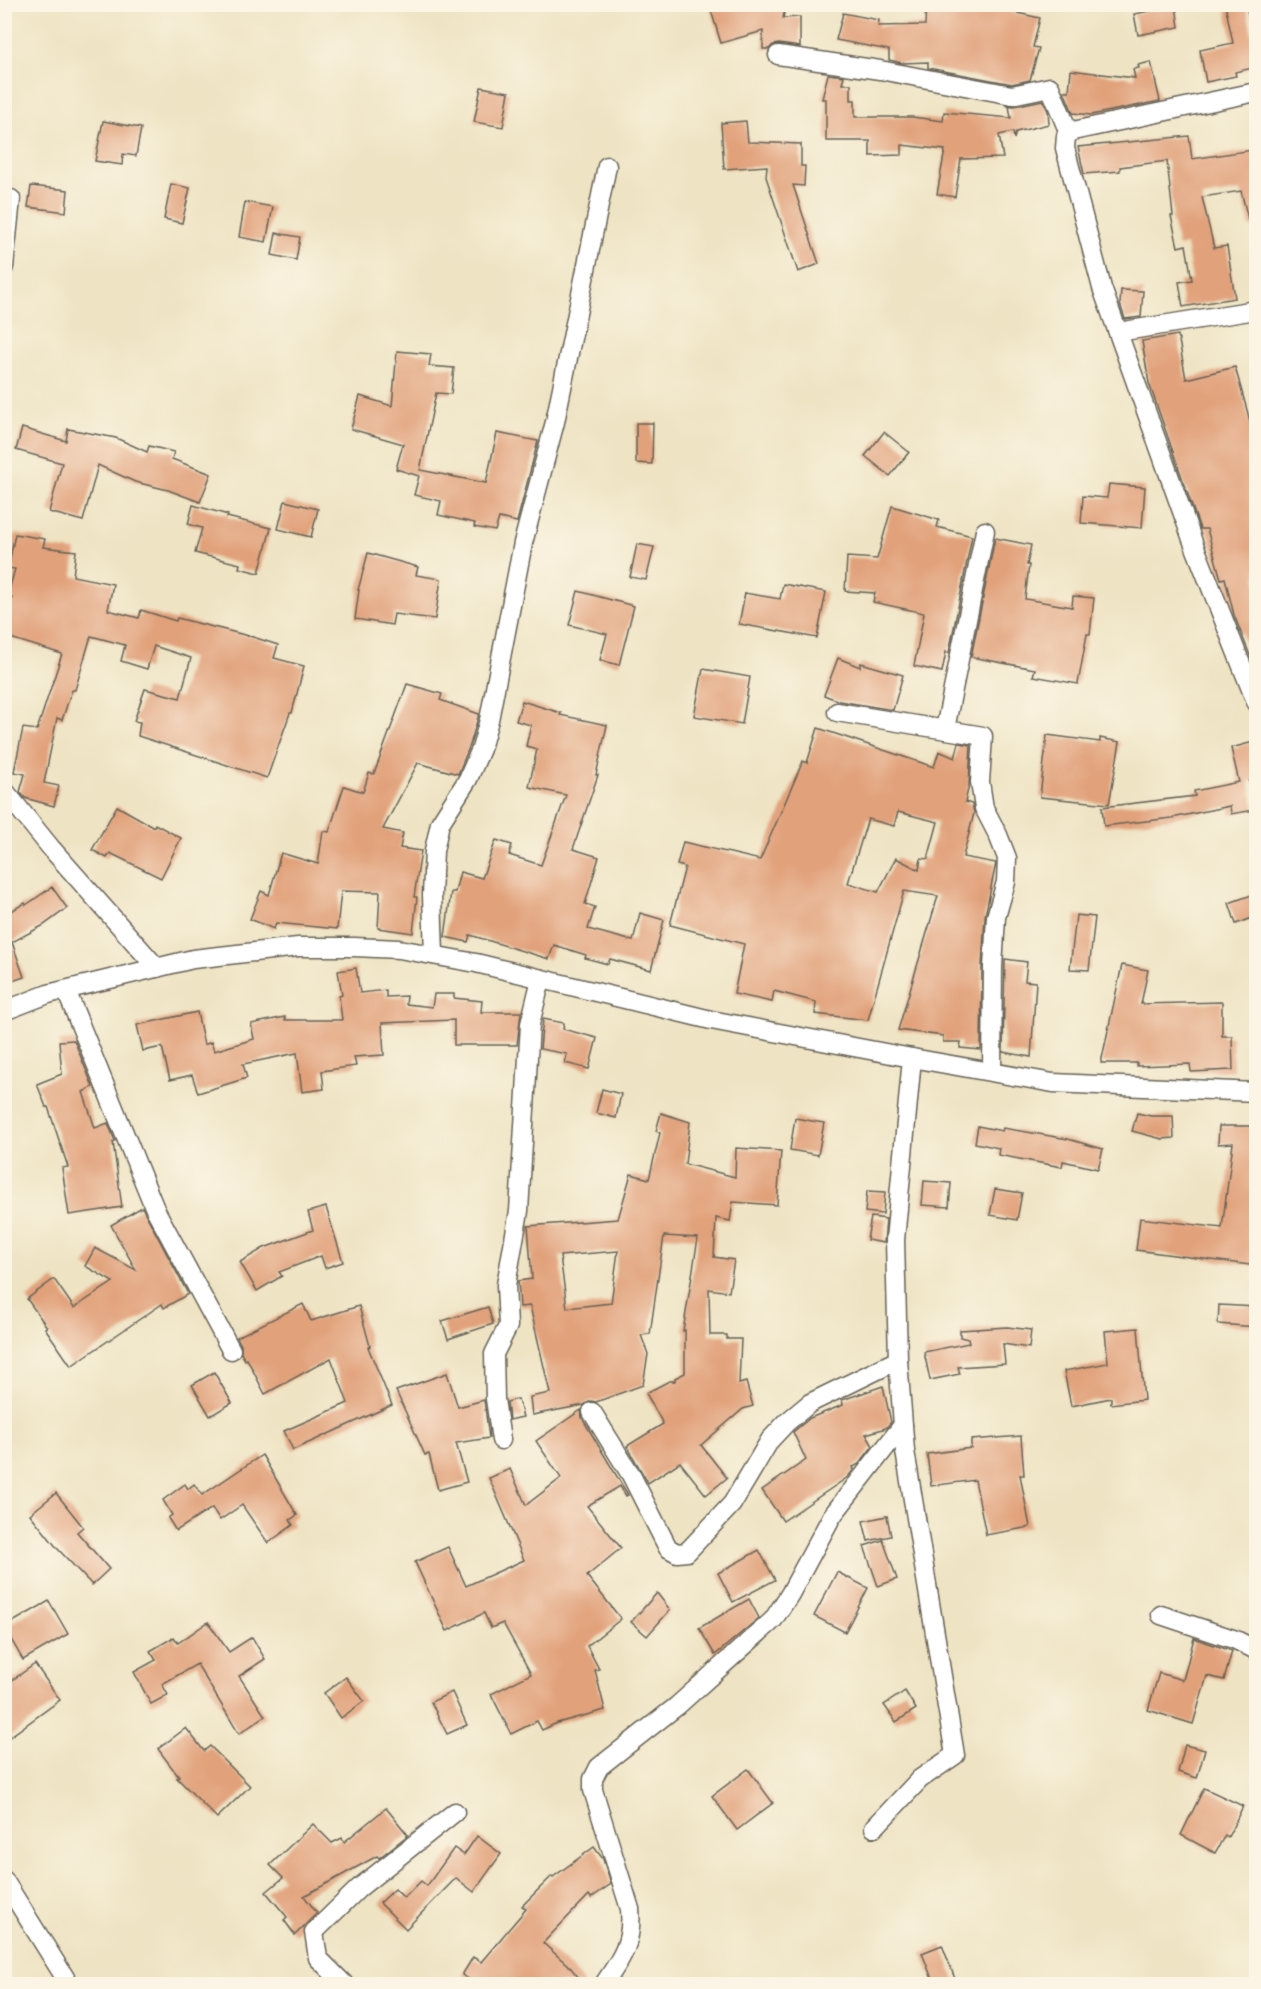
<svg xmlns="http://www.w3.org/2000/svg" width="1261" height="1989" font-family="'Comic Neue',sans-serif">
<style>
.building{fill:#e1a17a;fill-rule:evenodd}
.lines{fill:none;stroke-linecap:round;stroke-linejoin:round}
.minor-casing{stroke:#666256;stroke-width:21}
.minor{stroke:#fff;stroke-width:18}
</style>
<rect width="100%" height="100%" fill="#fcf5e5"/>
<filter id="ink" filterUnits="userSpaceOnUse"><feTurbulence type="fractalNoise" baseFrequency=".0167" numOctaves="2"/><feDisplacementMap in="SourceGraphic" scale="12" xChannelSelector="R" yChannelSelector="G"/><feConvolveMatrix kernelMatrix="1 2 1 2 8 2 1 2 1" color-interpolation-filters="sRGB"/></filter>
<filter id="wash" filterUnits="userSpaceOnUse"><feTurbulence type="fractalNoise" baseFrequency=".008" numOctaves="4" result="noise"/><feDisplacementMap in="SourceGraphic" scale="24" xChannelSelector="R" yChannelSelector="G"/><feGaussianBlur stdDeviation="1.35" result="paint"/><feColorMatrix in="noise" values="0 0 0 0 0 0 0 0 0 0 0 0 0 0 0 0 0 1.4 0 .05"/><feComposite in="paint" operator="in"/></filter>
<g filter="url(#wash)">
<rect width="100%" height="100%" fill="#eee3c3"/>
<g id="blocks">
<g class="building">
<polygon points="709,4 786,4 783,18 800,17 800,47 779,44 773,45 769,49 763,49 763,31 721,43"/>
<polygon points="926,4 1004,4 1004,10 1040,18 1033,47 1039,48 1030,80 1012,84 928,68 928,62 902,63 889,60 889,50 836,40 843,13 879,20 878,26 925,25"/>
<polygon points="1225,4 1246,4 1253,39 1257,38 1257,67 1235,72 1236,76 1206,82 1200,50 1233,43"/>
<polygon points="1176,6 1179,27 1138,35 1134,14"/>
<polygon points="1151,62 1160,101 1091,115 1073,113 1064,91 1069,91 1071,70 1135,78 1133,69 1139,68 1138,65"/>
<polygon points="828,74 844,76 842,84 851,84 851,100 855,100 855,117 912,117 943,121 944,112 1011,118 1009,106 1005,105 1014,106 1043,100 1048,111 1049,124 1016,132 1014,139 1013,132 999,135 1003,158 961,159 955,197 937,194 945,150 902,145 902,155 870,156 870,141 826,141 826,99 822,99"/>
<polygon points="481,87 509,92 503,127 474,122"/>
<polygon points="103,121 141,128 136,156 123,154 122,165 95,161"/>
<polygon points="746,121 748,142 801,144 801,166 805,166 804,186 793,185 819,264 798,272 766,177 767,166 724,169 721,123"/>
<polygon points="1189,136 1192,159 1253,150 1257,173 1257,226 1250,227 1241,191 1202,197 1214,248 1227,246 1235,298 1183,307 1179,282 1192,280 1186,245 1178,247 1171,216 1173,216 1167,161 1120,167 1120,171 1084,174 1078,147"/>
<polygon points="171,184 190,188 182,223 164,219"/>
<polygon points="31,186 68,190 66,212 28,207"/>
<polygon points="245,202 273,207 266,242 239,237"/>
<polygon points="276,233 300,237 296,260 272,255"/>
<polygon points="1121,290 1143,291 1141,317 1125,319 1120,304"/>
<polygon points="1178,335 1186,379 1235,367 1257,446 1257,673 1234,615 1225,578 1221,579 1207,529 1200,529 1149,383 1142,341"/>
<polygon points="397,351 431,354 429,366 454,368 451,394 436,393 420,470 486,483 497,433 538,441 517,522 499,518 495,531 474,527 475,523 438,515 441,501 414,495 419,476 396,469 403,444 351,429 360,396 392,406"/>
<polygon points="636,423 653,423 652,464 636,463"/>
<polygon points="22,428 66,441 68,429 116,438 147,452 149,446 174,452 172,459 211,474 200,502 168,490 135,482 98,465 83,521 49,512 62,463 16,450"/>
<polygon points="884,432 909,452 890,476 865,456"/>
<polygon points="1109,484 1145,487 1142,528 1081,523 1083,496 1107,498"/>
<polygon points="285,501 318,509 311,537 278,529"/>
<polygon points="193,505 228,515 227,517 271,528 259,573 239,568 240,564 195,553 202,528 188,524"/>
<polygon points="892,506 939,520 937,527 972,536 949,653 946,652 942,672 914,666 924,613 873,602 875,593 845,591 847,557 877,559"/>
<polygon points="15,534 45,539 43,547 76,551 73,576 113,584 108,610 139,618 141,610 176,621 177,618 253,637 278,645 274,658 304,666 292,713 290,713 267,778 138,736 140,722 134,721 145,689 180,698 191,658 154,646 147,669 121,661 125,645 91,636 75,690 72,690 62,720 57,718 44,783 59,786 54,806 25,798 20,792 25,774 14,772 23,728 37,730 62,654 4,636 4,623 12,598 7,597 15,569 8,568"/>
<polygon points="995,538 1031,545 1027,565 1029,565 1025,599 1072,607 1073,596 1094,598 1090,634 1087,634 1078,684 1033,676 1035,669 971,657"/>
<polygon points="637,544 654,547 646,580 630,577"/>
<polygon points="368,553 418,567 416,575 441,579 435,619 394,614 392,625 355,619 359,590 358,590"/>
<polygon points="783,584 826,592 817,638 739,624 745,593 780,599"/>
<polygon points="578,591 634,606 619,665 600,660 607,634 569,625"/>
<polygon points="838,658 860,667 861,663 903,675 893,710 839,701 824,695"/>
<polygon points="703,669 750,677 742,724 694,716"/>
<polygon points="407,684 442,694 440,700 479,714 470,745 458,774 418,763 383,829 403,833 400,848 421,851 414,897 417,897 413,933 378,928 380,892 341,891 337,929 276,923 274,929 250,919 261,891 269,895 281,853 318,864 323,831 329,832 344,786 363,792 369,773 374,774"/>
<polygon points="522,701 561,713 560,715 607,725 596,775 598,775 573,849 599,857 585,904 595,907 588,929 633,941 640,913 664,920 651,970 610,959 608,964 585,958 586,955 554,945 549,959 470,935 468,942 445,937 451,892 455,892 460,872 482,878 496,840 512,845 509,855 541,865 566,795 529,787 537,749 526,746 531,725 516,721"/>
<path d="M818,728L934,767L939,751L955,758L959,743L971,745L969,785L965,802L972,804L974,813L963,857L996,863L985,916L982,967L981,1050L960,1048L961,1042H943V1036L898,1030L938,896L904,891L868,1020L815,1014L816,1002L774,991L772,1002L734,994L744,944L670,925L685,867L677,865L683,842L760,860L803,761L807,763ZM898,812L938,822L928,859L921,858L919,870L896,858L878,892L848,883L868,819L894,826Z"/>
<polygon points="1047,735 1100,742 1100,738 1120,742 1109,804 1040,797"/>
<polygon points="1257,741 1257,779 1249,781 1255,810 1231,814 1230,806 1172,818 1104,826 1102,807 1195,796 1194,791 1239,782 1231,748"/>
<polygon points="117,806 154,827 155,824 181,838 161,878 110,853 107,858 92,850"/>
<polygon points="52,887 67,908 44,925 12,942 24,977 4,984 4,915 25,903 26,905"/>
<polygon points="1257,893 1257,916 1236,924 1229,903"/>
<polygon points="1076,915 1095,917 1089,970 1070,969"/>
<polygon points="1005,959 1027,962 1025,981 1036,982 1031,1057 1003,1052"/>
<polygon points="1122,965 1148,970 1141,1004 1222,1002 1222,1036 1232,1036 1233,1070 1191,1072 1190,1064 1137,1066 1137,1063 1101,1063"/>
<polygon points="356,968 360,993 386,990 386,997 407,996 406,1004 432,1007 434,994 454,994 454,998 482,1001 481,1012 521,1012 517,1045 454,1045 454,1020 382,1023 384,1055 354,1057 356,1066 322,1071 324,1089 302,1092 297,1053 243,1064 247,1078 198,1093 192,1075 170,1080 162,1047 143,1051 137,1025 197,1012 204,1045 211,1042 214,1051 254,1039 251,1024 285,1017 285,1020 342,1020 339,996 342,995 338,971"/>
<polygon points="543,1019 564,1023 563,1029 597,1038 589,1069 565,1063 567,1054 540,1049"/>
<polygon points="74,1040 93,1087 83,1092 95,1128 108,1123 115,1141 113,1142 122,1207 69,1215 62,1168 68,1167 48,1107 46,1107 37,1084 62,1074 59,1041"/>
<polygon points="602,1089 621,1094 616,1118 596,1113"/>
<path d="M661,1113L690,1122L685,1164L735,1177L736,1148L781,1151L777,1205L733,1202L730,1221L716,1218L714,1257L734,1260L729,1292L709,1289L710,1335H727V1339H741L739,1384L746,1382L753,1406L743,1409L701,1445L727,1478L706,1495L680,1462L648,1483L627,1446L663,1424L646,1393L669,1381H675V1378L685,1373V1330L683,1331L698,1238L664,1236L650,1334L641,1335L648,1354L643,1385L596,1402L591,1401L584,1405L532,1415L530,1397L550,1393L530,1306L520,1307L518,1281L532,1279L528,1226L618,1219L631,1174L649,1179L660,1133L656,1131ZM618,1251L611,1303L567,1308L560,1256Z"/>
<polygon points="1137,1113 1151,1116 1173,1116 1174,1138 1162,1139 1132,1131"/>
<polygon points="795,1118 824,1123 818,1155 790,1150"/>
<polygon points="978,1126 1002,1131 1003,1128 1068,1139 1103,1149 1098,1169 1063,1161 1062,1167 998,1155 999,1148 975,1143"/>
<polygon points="1219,1126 1257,1126 1257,1266 1136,1250 1140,1218 1222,1228 1233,1143 1218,1144"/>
<polygon points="924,1181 951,1183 949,1207 922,1205"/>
<polygon points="995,1189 1022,1193 1017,1220 990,1215"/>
<polygon points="867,1191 885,1192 883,1214 865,1212"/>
<polygon points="142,1207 188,1294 164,1308 162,1304 71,1366 45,1328 47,1327 27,1299 54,1279 74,1308 113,1282 85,1266 95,1248 136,1270 111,1225"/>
<polygon points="326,1207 343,1262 325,1268 321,1256 279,1272 282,1276 257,1291 240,1262 264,1248 313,1230 308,1212"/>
<polygon points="871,1217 886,1219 884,1243 867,1240"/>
<polygon points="303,1304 311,1321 359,1306 370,1346 368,1347 392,1405 293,1450 284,1431 348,1403 331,1358 265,1394 247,1359 245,1360 241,1353 241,1345 237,1337"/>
<polygon points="1219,1305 1257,1307 1257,1327 1218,1324"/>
<polygon points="488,1307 493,1324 448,1339 442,1321"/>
<polygon points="1007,1327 1031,1330 1029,1348 1003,1344 1005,1364 958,1367 960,1374 930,1380 924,1352 969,1343 968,1339 960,1337 960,1330"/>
<polygon points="1138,1328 1144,1400 1111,1404 1111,1398 1071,1406 1064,1371 1108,1363 1105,1331"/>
<polygon points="214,1372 232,1403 210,1416 192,1385"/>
<polygon points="447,1373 458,1407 484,1400 489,1438 456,1443 467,1482 438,1490 429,1454 425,1455 396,1391"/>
<polygon points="883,1386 891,1422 886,1428 866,1434 873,1446 859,1464 853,1467 854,1469 848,1477 783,1521 762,1490 806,1460 793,1432 810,1418 843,1405 842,1400"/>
<polygon points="518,1399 523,1417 509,1420 507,1402"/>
<polygon points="581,1410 582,1418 628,1495 626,1496 620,1486 587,1506 621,1548 587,1576 621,1619 587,1646 599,1669 595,1670 605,1710 557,1723 542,1730 537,1721 511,1734 491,1694 531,1674 503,1623 491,1628 484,1613 447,1631 415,1562 448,1547 466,1586 524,1560 489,1478 510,1469 526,1505 561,1478 536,1441"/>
<polygon points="1021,1436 1024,1475 1020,1475 1030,1527 986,1535 975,1480 931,1486 927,1454 971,1448 971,1440"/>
<polygon points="262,1455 297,1515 290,1520 293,1525 268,1543 242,1505 220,1520 212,1508 176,1531 168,1518 172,1515 163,1500 185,1484 188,1489 194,1484 202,1495"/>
<polygon points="56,1493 83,1527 77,1532 109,1569 92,1585 57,1548 30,1514"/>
<polygon points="887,1516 891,1536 868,1541 863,1521"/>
<polygon points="883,1540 897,1579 878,1586 864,1546"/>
<polygon points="759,1550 775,1580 733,1602 718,1573"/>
<polygon points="837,1572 868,1588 845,1632 814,1616"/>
<polygon points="657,1593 670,1610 647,1636 631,1622"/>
<polygon points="749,1599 759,1618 715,1655 699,1628"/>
<polygon points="49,1601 68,1634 23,1660 4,1627"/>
<polygon points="208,1622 229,1652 252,1637 265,1659 239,1676 265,1716 239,1734 197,1664 162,1684 168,1695 151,1704 134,1672 156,1660 150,1651 174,1637 178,1643"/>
<polygon points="1194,1638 1232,1651 1224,1680 1207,1676 1193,1724 1148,1710 1159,1673 1183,1680"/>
<polygon points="35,1664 60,1700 4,1741 4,1686"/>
<polygon points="346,1677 364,1701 341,1718 324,1693"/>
<polygon points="905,1691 916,1709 896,1722 884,1705"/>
<polygon points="452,1692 467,1725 447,1734 431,1702"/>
<polygon points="186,1728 204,1751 210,1746 250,1786 217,1818 177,1778 179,1777 158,1749"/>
<polygon points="1185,1745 1205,1750 1197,1778 1178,1772"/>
<polygon points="748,1769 773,1803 737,1830 712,1796"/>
<polygon points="1204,1788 1243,1806 1228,1837 1225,1835 1215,1853 1181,1835"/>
<polygon points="386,1808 408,1835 379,1858 377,1856 304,1896 317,1913 295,1935 284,1920 287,1917 266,1892 283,1878 270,1865 313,1824 332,1843 342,1838 344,1842"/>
<polygon points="477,1836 501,1854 474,1892 456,1878 406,1929 380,1903 395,1889 404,1898 421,1881 427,1886 454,1848 464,1855"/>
<polygon points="594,1847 603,1859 611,1884 591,1898 589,1895 543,1943 570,1967 584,1984 476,1984 462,1975 473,1957 481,1962 526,1909 522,1906 552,1876 553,1877"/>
<polygon points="942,1945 957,1984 934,1984 922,1953"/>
</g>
</g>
</g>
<g filter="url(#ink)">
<use href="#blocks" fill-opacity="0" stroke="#666256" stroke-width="1.5"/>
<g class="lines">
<g class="minor-casing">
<g id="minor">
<polyline points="778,55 880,70 1012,95 1050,87 1069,133"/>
<polyline points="1256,92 1073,131 1066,136 1065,148 1102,288 1193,542 1256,702"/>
<polyline points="4,267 11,199"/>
<polyline points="1118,332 1256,310"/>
<polyline points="837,712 983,736 980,782 984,808 998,835 1007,858 1006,882 996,917 993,967 992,1072"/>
<polyline points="945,729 985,531"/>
<polyline points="4,790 51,848 157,968"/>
<polyline points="434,955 432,895 434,851 440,823 468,779 481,749 489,720 523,543 555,422 607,166"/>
<polyline points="66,990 155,1209 231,1350"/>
<polyline points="4,1011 48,994 193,959 298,947 354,947 399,949 476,963 711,1020 912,1058 1053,1083 1256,1092"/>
<polyline points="592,1412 631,1475 668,1548 677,1553 687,1552 732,1504 770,1440 787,1422 810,1403 898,1360"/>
<polyline points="501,1440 495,1399 494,1354 508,1326 506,1285 519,1211 530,1024 541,979"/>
<polyline points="1161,1615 1236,1640 1256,1650"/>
<polyline points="874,1828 920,1779 955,1755 905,1451 898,1360 895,1240 912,1058"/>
<polyline points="4,1880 69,1984"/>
<polyline points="344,1984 318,1958 314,1932 359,1888 455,1812"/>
<path d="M604,1984C622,1958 633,1942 630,1909L593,1790V1779L599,1767L677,1706L773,1620L790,1594L832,1516L903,1425"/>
</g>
</g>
<use href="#minor" class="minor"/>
</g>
</g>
<rect width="1261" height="1989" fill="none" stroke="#fcf5e5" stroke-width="24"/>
</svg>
